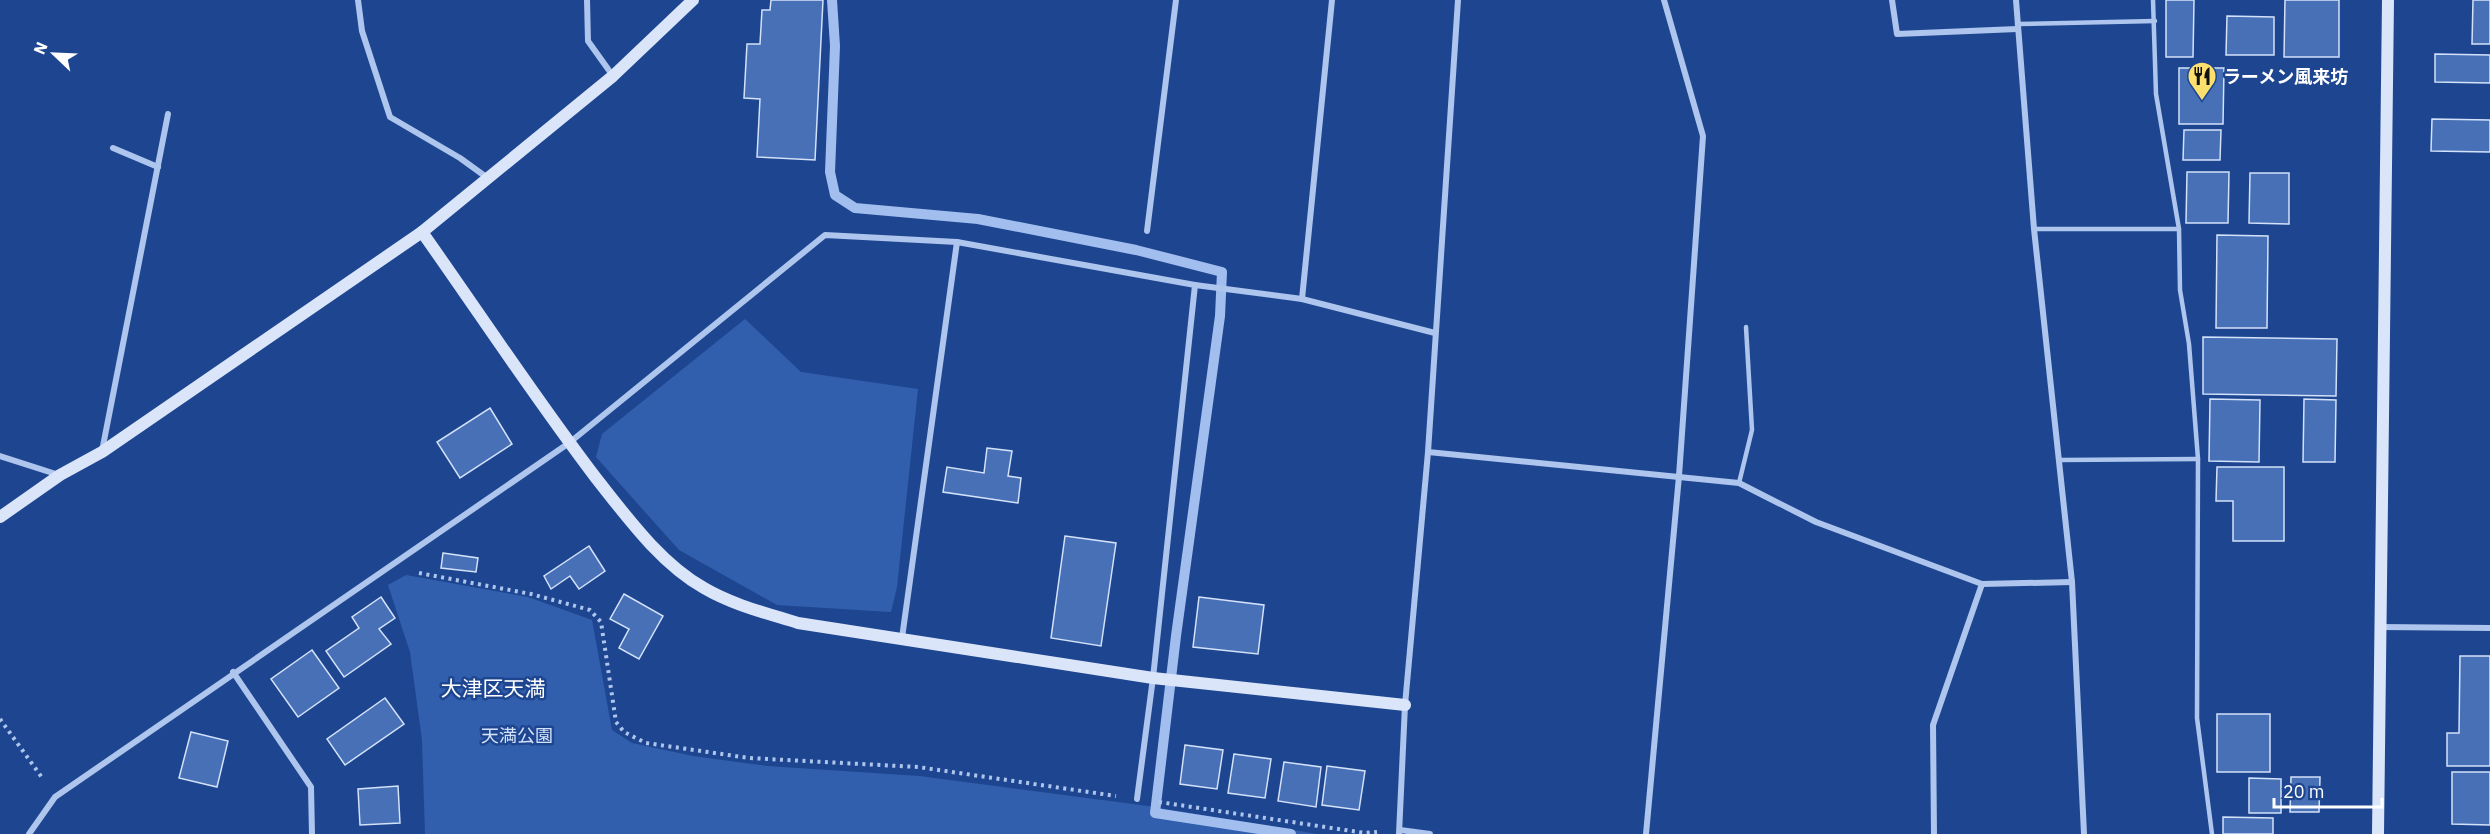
<svg xmlns="http://www.w3.org/2000/svg" width="2490" height="834" font-family="'IBM Plex Sans','Noto Sans JP',sans-serif">
<style>
.green{fill:#325fad}
.lines{fill:none;stroke-linecap:round;stroke-linejoin:round}
.stream{stroke:#a1beef;stroke-width:10}
.building{fill:#4770b7;stroke:#d3e1f9;stroke-width:1.5}
.path{stroke:#aec5ed;stroke-width:4;stroke-dasharray:3 4.5;stroke-linecap:butt}
.lane{stroke:#aec5ed;stroke-width:4.5}
.street{stroke:#aec5ed;stroke-width:6}
.secondary{stroke:#dae5fa;stroke-width:12}
.labels{text-anchor:middle;dominant-baseline:central;stroke-width:5;stroke-linejoin:round;paint-order:stroke}
.poi-label{font-size:18px;font-weight:bold;fill:#fff;stroke:#1e4690;text-anchor:start}
.park-label{font-size:18px;fill:#d3e1f9;stroke:#1e4690}
.quarter-label{font-size:21px;fill:#fff;stroke:#1e4690}
</style>
<rect width="100%" height="100%" fill="#1e4690"/>
<g class="green">
<polygon points="745,319 801,372 918,389 897,587 891,612 777,605 679,550 596,457 602,434"/>
<polygon points="406,575 528,597 592,620 612,730 632,743 693,756 767,766 919,776 1148,806 1317,834 425,834 422,740 410,652 388,585"/>
</g>
<g class="lines">
<polyline class="stream" points="832,0 835,46 830,172 835,195 855,208 978,219 1136,250 1222,272 1220,316 1176,636 1155,813 1291,834"/>
</g>
<g class="building">
<polygon points="771,0 823,0 815,160 757,157 760,99 744,98 747,44 760,44 762,10 770,10"/>
<polygon points="2166,0 2194,0 2193,57 2166,57"/>
<polygon points="2285,0 2339,0 2339,57 2284,57"/>
<polygon points="2473,0 2490,0 2490,44 2472,44"/>
<polygon points="2227,16 2274,17 2274,55 2226,55"/>
<polygon points="2435,54 2490,55 2490,83 2435,82"/>
<polygon points="2179,68 2224,68 2223,124 2179,124"/>
<polygon points="2432,119 2490,120 2490,152 2431,151"/>
<polygon points="2184,130 2221,130 2220,160 2183,160"/>
<polygon points="2187,172 2229,172 2228,223 2186,223"/>
<polygon points="2250,173 2289,173 2289,224 2249,223"/>
<polygon points="2217,235 2268,236 2267,328 2216,328"/>
<polygon points="2203,337 2337,339 2336,396 2203,394"/>
<polygon points="2210,399 2260,400 2259,462 2209,461"/>
<polygon points="2304,399 2336,400 2335,462 2303,462"/>
<polygon points="490,408 512,444 460,478 437,442"/>
<polygon points="987,448 1012,451 1008,476 1021,478 1018,503 943,492 947,467 984,473"/>
<polygon points="2217,467 2284,467 2284,541 2233,541 2233,501 2216,501"/>
<polygon points="1065,536 1116,543 1101,646 1051,638"/>
<polygon points="589,546 605,571 579,589 570,576 551,589 544,576"/>
<polygon points="443,553 478,558 476,572 441,568"/>
<polygon points="624,594 663,616 639,659 619,648 629,629 610,619"/>
<polygon points="381,597 395,618 379,629 391,644 344,677 326,651 359,628 352,617"/>
<polygon points="1199,597 1264,605 1258,654 1193,647"/>
<polygon points="312,650 339,688 298,717 271,679"/>
<polygon points="2460,656 2490,656 2490,766 2447,766 2447,733 2459,733"/>
<polygon points="385,698 404,724 345,765 327,739"/>
<rect x="2217" y="714" width="53" height="58"/>
<polygon points="191,732 228,741 217,787 179,778"/>
<polygon points="1185,745 1223,750 1217,789 1180,784"/>
<polygon points="1234,754 1271,759 1265,798 1228,793"/>
<polygon points="1284,762 1321,767 1316,807 1278,801"/>
<polygon points="1327,766 1365,771 1359,810 1322,805"/>
<polygon points="2452,772 2490,772 2490,825 2452,824"/>
<polygon points="2291,777 2320,777 2319,812 2290,812"/>
<polygon points="2249,778 2281,779 2281,813 2249,813"/>
<polygon points="398,786 400,823 360,825 358,789"/>
<polygon points="2223,817 2273,818 2273,834 2223,834"/>
</g>
<g class="lines">
<g class="path">
<polyline points="419,573 531,594 590,610 601,622 616,722 624,732 646,743 749,758 918,767 1116,796"/>
<polyline points="0,719 43,779"/>
<polyline points="1159,802 1365,833 1377,832"/>
</g>
<g class="lane">
<polyline points="2153,0 2156,94 2179,229 2180,290 2189,344 2198,459 2197,718 2212,834"/>
<polyline points="2017,24 2155,21"/>
<polyline points="2034,229 2179,229"/>
<polyline points="2060,460 2198,459"/>
<polyline points="1739,483 1752,430 1746,327"/>
</g>
<g class="street">
<polyline points="358,0 362,31 390,117 460,158 489,179"/>
<polyline points="587,0 588,41 613,76"/>
<polyline points="1892,0 1897,34 2017,29"/>
<polyline points="2016,0 2034,229 2072,582 2084,834"/>
<polyline points="113,148 158,167"/>
<polyline points="1147,231 1176,0"/>
<polyline points="1195,285 1302,299 1435,333"/>
<polyline points="1302,299 1332,0"/>
<polyline points="102,451 168,114"/>
<polyline points="1428,452 1739,483 1816,522 1982,584 2072,582"/>
<polyline points="0,456 59,475"/>
<polyline points="2380,627 2490,628"/>
<polyline points="902,638 957,242"/>
<polyline points="233,672 311,787 312,834"/>
<polyline points="1400,830 1430,834"/>
<polyline points="29,834 55,797 569,443 825,235 957,242 1195,285 1153,678 1137,799"/>
<polyline points="1399,834 1405,705 1428,452 1458,0"/>
<polyline points="1646,834 1679,476 1703,136 1664,0"/>
<polyline points="1934,834 1933,725 1982,584"/>
</g>
<g class="secondary">
<path d="M422,232C480,314 535,398 596,478C627,517 660,563 704,588C733,605 766,613 798,623L1153,678L1405,705"/>
<polyline points="0,517 60,475 102,452 422,232 613,76 693,0"/>
<polyline points="2378,834 2388,0"/>
</g>
</g>
<defs>
<g id="restaurant-pin" transform="scale(1.5)"><path d="M0 17L-7.5 6A9.5 9.5 0 1 1 7.5 6Z" fill="#fcdf6d" stroke="#1e4690"/><path d="M-5-6h1v4h1v-4h1v4h1v-4h1v5L-1.5 .5V6h-2V.5L-5-1ZM5-6V6H3V1.5H1.5Q1.5-4 5-6Z" fill="#111"/></g>
</defs>
<g fill-rule="evenodd">
<use href="#restaurant-pin" x="2202" y="76"/>
</g>
<g class="labels">
<g class="poi-label">
<text x="2223" y="76">ラーメン風来坊</text>
</g>
<g class="park-label">
<text x="517" y="735">天満公園</text>
</g>
<g class="quarter-label">
<text x="493" y="688">大津区天満</text>
</g>
</g>
<g transform="translate(54 54) rotate(293)" stroke="#1e4690" stroke-width="4.5" paint-order="stroke">
<path d="M0-4.5L10 22L0 15L-10 22Z" fill="#ffffff"/>
<text y="-9" font-size="16" font-weight="bold" text-anchor="middle" fill="#ffffff">N</text>
</g>
<path d="M2274 798v9h108v-9" fill="none" stroke="#ffffff" stroke-width="3"/>
<text x="2283" y="798" font-size="18" fill="#ffffff" stroke="#1e4690" stroke-width="4.5" paint-order="stroke">20 m</text>
</svg>
